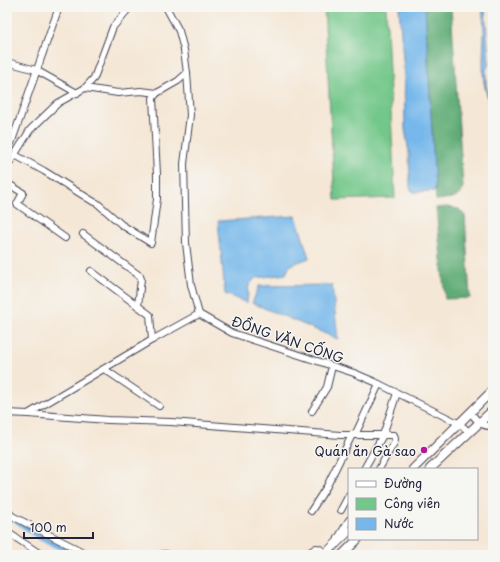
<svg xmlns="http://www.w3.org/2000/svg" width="500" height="562" font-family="'Playpen Sans',sans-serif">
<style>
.green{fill:#73c78a;stroke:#4a7462}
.forest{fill:#5eac76;stroke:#406758}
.water{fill:#76b8eb;stroke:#4c6d93}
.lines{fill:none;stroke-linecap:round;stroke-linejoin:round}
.canal{stroke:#76b8eb;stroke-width:5}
.minor-casing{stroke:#424052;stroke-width:8}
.major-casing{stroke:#424052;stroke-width:10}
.minor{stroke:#fff;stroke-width:6}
.major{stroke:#fff;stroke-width:8}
.poi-dot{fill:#b5179e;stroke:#f6f6f2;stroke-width:1.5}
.labels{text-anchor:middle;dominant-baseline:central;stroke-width:3;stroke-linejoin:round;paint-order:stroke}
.street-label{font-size:13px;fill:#22223b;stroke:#f6f6f2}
.poi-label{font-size:13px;fill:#22223b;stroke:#f6f6f2;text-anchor:end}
</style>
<rect width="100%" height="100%" fill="#f6f6f2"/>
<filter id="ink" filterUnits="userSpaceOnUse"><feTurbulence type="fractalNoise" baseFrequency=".025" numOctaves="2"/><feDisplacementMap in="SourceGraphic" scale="8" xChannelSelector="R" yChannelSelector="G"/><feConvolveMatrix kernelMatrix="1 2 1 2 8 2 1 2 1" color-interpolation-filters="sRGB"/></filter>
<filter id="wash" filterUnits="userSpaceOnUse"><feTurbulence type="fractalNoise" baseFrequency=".012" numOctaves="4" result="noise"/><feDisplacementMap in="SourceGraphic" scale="16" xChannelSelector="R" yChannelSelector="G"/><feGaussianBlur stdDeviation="0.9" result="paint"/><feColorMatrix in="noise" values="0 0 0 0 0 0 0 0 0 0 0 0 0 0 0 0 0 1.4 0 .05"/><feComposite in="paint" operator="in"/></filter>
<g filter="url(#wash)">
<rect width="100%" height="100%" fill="#f5e7d6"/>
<polygon class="green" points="324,7 386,7 395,198 335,200"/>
<g class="forest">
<polygon points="425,7 451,7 463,187 459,195 452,198 436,200"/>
<polygon points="447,207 459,209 465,216 470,298 445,299 436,208"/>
</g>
<g class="water">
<polygon points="399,7 425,7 435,188 434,191 414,192 411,190 410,187 409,152 405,129 404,72"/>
<path d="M482,7H485L489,63L486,70V85L490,100L493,139V170L488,98C480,77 484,54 484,32C484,24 483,15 482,7Z"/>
<polygon points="296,216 309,258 290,265 286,274 256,278 249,285 247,303 225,294 218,221"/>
<polygon points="332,285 338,339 252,303 259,286"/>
</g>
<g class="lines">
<polyline class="canal" points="13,518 40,538 78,555"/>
</g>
</g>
<g filter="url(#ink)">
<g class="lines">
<g class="minor-casing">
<g id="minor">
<polyline points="166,7 179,31 184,50 187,73 190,115 184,164 186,243 191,285 199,314 232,333 354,373 375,382 460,424 469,432"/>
<polyline points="7,62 36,70 77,93"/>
<polyline points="85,88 118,93 141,91 157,93"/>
<polyline points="7,155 59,7"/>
<polyline points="15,155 44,171 94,202 97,203 122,225 151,243 157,199 157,174 153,98 157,93 178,81 187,73"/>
<polyline points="7,167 30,130 58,103 85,88 94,78 113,27 130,7"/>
<polyline points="7,183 23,193 17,204 65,238"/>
<polyline points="83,234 140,276 141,279 138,306"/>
<polyline points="91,271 150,315 152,340"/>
<polyline points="104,369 159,406"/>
<polyline points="312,411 327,387 332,366"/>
<polyline points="7,413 28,414 152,340 199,314"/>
<path d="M471,413C477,421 482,427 493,426"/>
<polyline points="28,414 108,420 171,422 340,435 394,435 395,439 394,443 379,469"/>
<polyline points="355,435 379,384"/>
<polyline points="364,469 383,435 397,393"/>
<polyline points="7,510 12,516 89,555"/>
<polyline points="341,510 349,495"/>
<polyline points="311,511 327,486 352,435"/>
<polyline points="7,532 42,555"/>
<polyline points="338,538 349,520"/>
<polyline points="160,555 165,554 169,555"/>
<polyline points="305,555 316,548 320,549 325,554"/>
</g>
</g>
<g class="major-casing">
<g id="major">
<polyline points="413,469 493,390"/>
<polyline points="430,469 493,410"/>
<polyline points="324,555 349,531"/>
<polyline points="342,555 358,539"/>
</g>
</g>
<use href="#minor" class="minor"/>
<use href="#major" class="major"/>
</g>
</g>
<circle class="poi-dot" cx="424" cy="450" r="4"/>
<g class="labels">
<g class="street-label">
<text transform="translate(288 339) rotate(19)">ĐỒNG VĂN CỐNG</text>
</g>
<g class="poi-label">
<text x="416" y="450">Quán ăn Gà sao</text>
</g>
</g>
<rect width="500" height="562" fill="none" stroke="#f6f6f2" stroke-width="24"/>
<rect x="348" y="468" width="130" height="72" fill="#f6f6f2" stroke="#a1a1a9"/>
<rect x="356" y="481" width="20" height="6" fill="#ffffff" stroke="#a1a1a9"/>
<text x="384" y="488" font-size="12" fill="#22223b">Đường</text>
<rect x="356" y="498" width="20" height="12" fill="#73c78a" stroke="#a1a1a9"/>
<text x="384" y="508" font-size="12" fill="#22223b">Công viên</text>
<rect x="356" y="518" width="20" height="12" fill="#76b8eb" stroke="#a1a1a9"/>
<text x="384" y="528" font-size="12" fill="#22223b">Nước</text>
<path d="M24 532v6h69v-6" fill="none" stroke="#22223b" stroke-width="2"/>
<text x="30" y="532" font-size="12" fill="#22223b" stroke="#f6f6f2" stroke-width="3" paint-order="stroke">100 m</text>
</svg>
